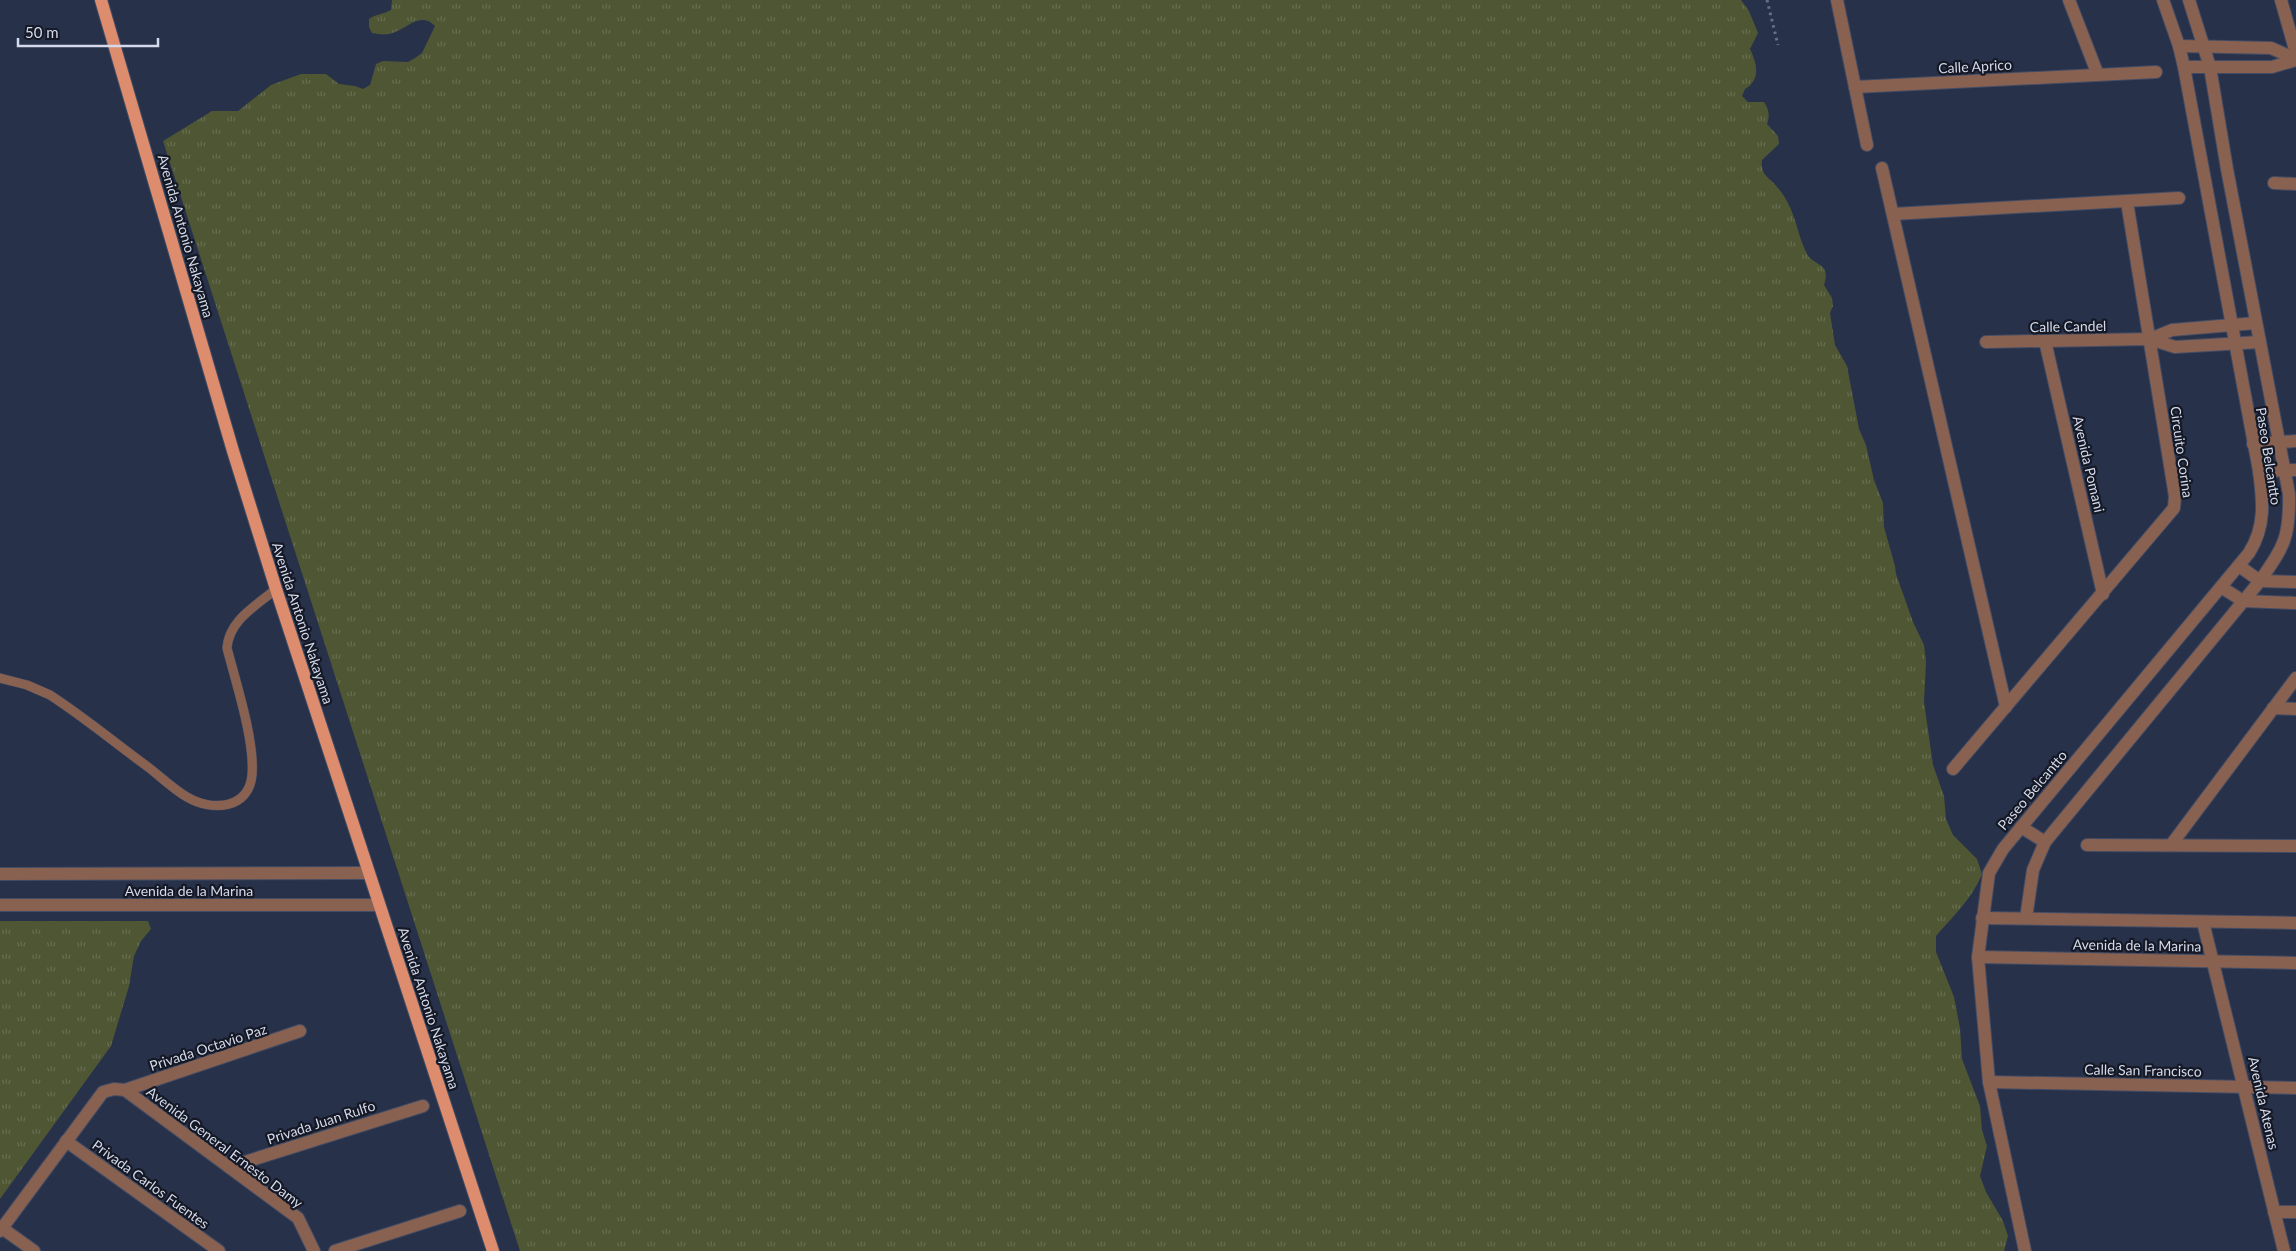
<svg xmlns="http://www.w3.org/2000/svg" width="2296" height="1251" font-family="Lato,sans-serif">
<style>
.grass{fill:url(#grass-tufts)}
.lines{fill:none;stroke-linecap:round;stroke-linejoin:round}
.lane-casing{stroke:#434c64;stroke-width:10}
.street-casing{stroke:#434c64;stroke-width:14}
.primary-casing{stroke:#434c64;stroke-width:14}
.path{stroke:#687086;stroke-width:3;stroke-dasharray:2.5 4;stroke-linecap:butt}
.lane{stroke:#886151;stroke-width:9}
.street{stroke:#886151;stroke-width:12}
.primary{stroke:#dd8d6d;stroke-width:12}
.labels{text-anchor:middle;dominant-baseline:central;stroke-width:4.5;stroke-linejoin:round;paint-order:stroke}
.street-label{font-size:14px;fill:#d4daeb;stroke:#151925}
</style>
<defs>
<pattern id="grass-tufts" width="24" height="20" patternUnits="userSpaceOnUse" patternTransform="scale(1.25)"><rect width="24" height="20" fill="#4f5633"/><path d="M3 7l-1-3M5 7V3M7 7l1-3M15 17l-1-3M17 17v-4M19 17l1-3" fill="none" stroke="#676e51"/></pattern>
</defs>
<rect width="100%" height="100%" fill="#27314a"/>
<g class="grass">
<path d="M392,0H1741L1749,11L1758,33L1750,49C1757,63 1761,80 1745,89L1742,96L1748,102H1764C1769,110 1770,115 1767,124L1778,136L1779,144L1762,160C1760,176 1770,177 1778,188C1796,210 1795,228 1806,252C1812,267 1832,261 1824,285L1832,298L1833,306L1830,313L1835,345L1847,366L1859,429L1866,445L1874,480L1883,503L1884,527L1895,566L1896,574L1913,622L1924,645L1926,662L1924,702L1933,765L1944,796L1946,819L1953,835L1977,859L1982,874C1972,899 1953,916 1936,936V952L1954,997L1960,1028L1962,1059L1980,1106L1982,1130L1987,1146L1980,1176L1986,1192L2003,1221L2008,1236L2004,1251H520L163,141L212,111H238L271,85L301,74H326L339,84L355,86L363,89L370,85L376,64L383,61L408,62L415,58L422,53L435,26C419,10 406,31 389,34C383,35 378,34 372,33L369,27V19C376,14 384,14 391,10Z"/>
<polygon points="0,921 148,921 151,929 141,941 134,956 129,986 111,1046 0,1199"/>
</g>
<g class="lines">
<g class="lane-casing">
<path id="lane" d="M0,678L27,685L50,695C84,717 115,743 148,767C161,777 173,789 187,797C212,812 249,809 252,775C255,741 236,683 227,648C229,620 256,606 276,589"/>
</g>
<g class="street-casing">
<g id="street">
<polyline points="1837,0 1867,145"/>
<polyline points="2069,0 2098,75"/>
<polyline points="2281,0 2296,53"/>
<polyline points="2179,46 2271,48 2296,59"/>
<polyline points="2184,67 2272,67 2296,60"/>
<polyline points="1855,87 2156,72"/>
<polyline points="1882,168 2006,707"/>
<polyline points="2274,183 2296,184"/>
<polyline points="1893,214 2179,198"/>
<polyline points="2150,339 2172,330 2256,323"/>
<polyline points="2045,341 2103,594"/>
<polyline points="1986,342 2150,339 2175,347 2260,342"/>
<polyline points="2253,444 2296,441"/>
<polyline points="2259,471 2296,470"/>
<polyline points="2239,566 2260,581 2296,582"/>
<polyline points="2221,587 2243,601 2296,603"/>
<polyline points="2273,708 2296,709"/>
<polyline points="1953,769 2174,508 2175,496 2127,202"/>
<polyline points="2021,827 2045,842"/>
<polyline points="2087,845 2296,846"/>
<polyline points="2171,845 2296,678"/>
<polyline points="0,874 368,873"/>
<polyline points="0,905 379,905"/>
<polyline points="1982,918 2296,923"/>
<path d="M2026,918L2033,870L2045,842L2260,581C2284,546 2290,538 2289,494L2227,169L2210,67L2189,0"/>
<polyline points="2203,922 2284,1251"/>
<polyline points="1978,957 2296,963"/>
<polyline points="1989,1082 2296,1088"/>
<polyline points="125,1090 300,1031"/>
<polyline points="66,1141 219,1251"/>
<polyline points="229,1167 423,1106"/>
<polyline points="2274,1212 2296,1212"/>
<polyline points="2,1228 34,1251"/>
<polyline points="0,1231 103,1092 114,1089 125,1090 298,1218 314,1251"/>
<polyline points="335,1251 460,1211"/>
<path d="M2025,1251L1989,1082L1978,957L1989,873L2003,849L2249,553C2266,526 2263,501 2259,471L2184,67L2179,46L2163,0"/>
</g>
</g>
<g class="primary-casing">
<polyline id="primary" points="101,0 233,451 276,589 493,1251"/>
</g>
<polyline class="path" points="1767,0 1778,45"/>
<use href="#lane" class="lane"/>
<use href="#street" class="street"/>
<use href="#primary" class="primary"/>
</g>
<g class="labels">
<g class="street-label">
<text transform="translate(1975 66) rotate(-3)">Calle Aprico</text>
<text transform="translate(186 236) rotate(74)">Avenida Antonio Nakayama</text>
<text transform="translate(2068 326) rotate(-1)">Calle Candel</text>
<text transform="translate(2182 452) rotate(82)">Circuito Corina</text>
<text transform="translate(2269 456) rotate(81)">Paseo Belcantto</text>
<text transform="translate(2089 464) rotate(77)">Avenida Pomani</text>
<text transform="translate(303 623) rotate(72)">Avenida Antonio Nakayama</text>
<text transform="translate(2032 790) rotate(-50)">Paseo Belcantto</text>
<text x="189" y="890">Avenida de la Marina</text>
<text transform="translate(2137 945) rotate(1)">Avenida de la Marina</text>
<text transform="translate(429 1008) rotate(72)">Avenida Antonio Nakayama</text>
<text transform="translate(208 1047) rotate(-18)">Privada Octavio Paz</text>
<text transform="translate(2143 1070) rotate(1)">Calle San Francisco</text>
<text transform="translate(2264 1103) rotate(77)">Avenida Atenas</text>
<text transform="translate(321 1122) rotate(-18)">Privada Juan Rulfo</text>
<text transform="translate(225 1147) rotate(37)">Avenida General Ernesto Damy</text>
<text transform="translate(151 1184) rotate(36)">Privada Carlos Fuentes</text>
</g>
</g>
<path d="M18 38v8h140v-8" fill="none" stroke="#d4daeb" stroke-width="2.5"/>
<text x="25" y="38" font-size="15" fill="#d4daeb" stroke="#151925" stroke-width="4" paint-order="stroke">50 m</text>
</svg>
